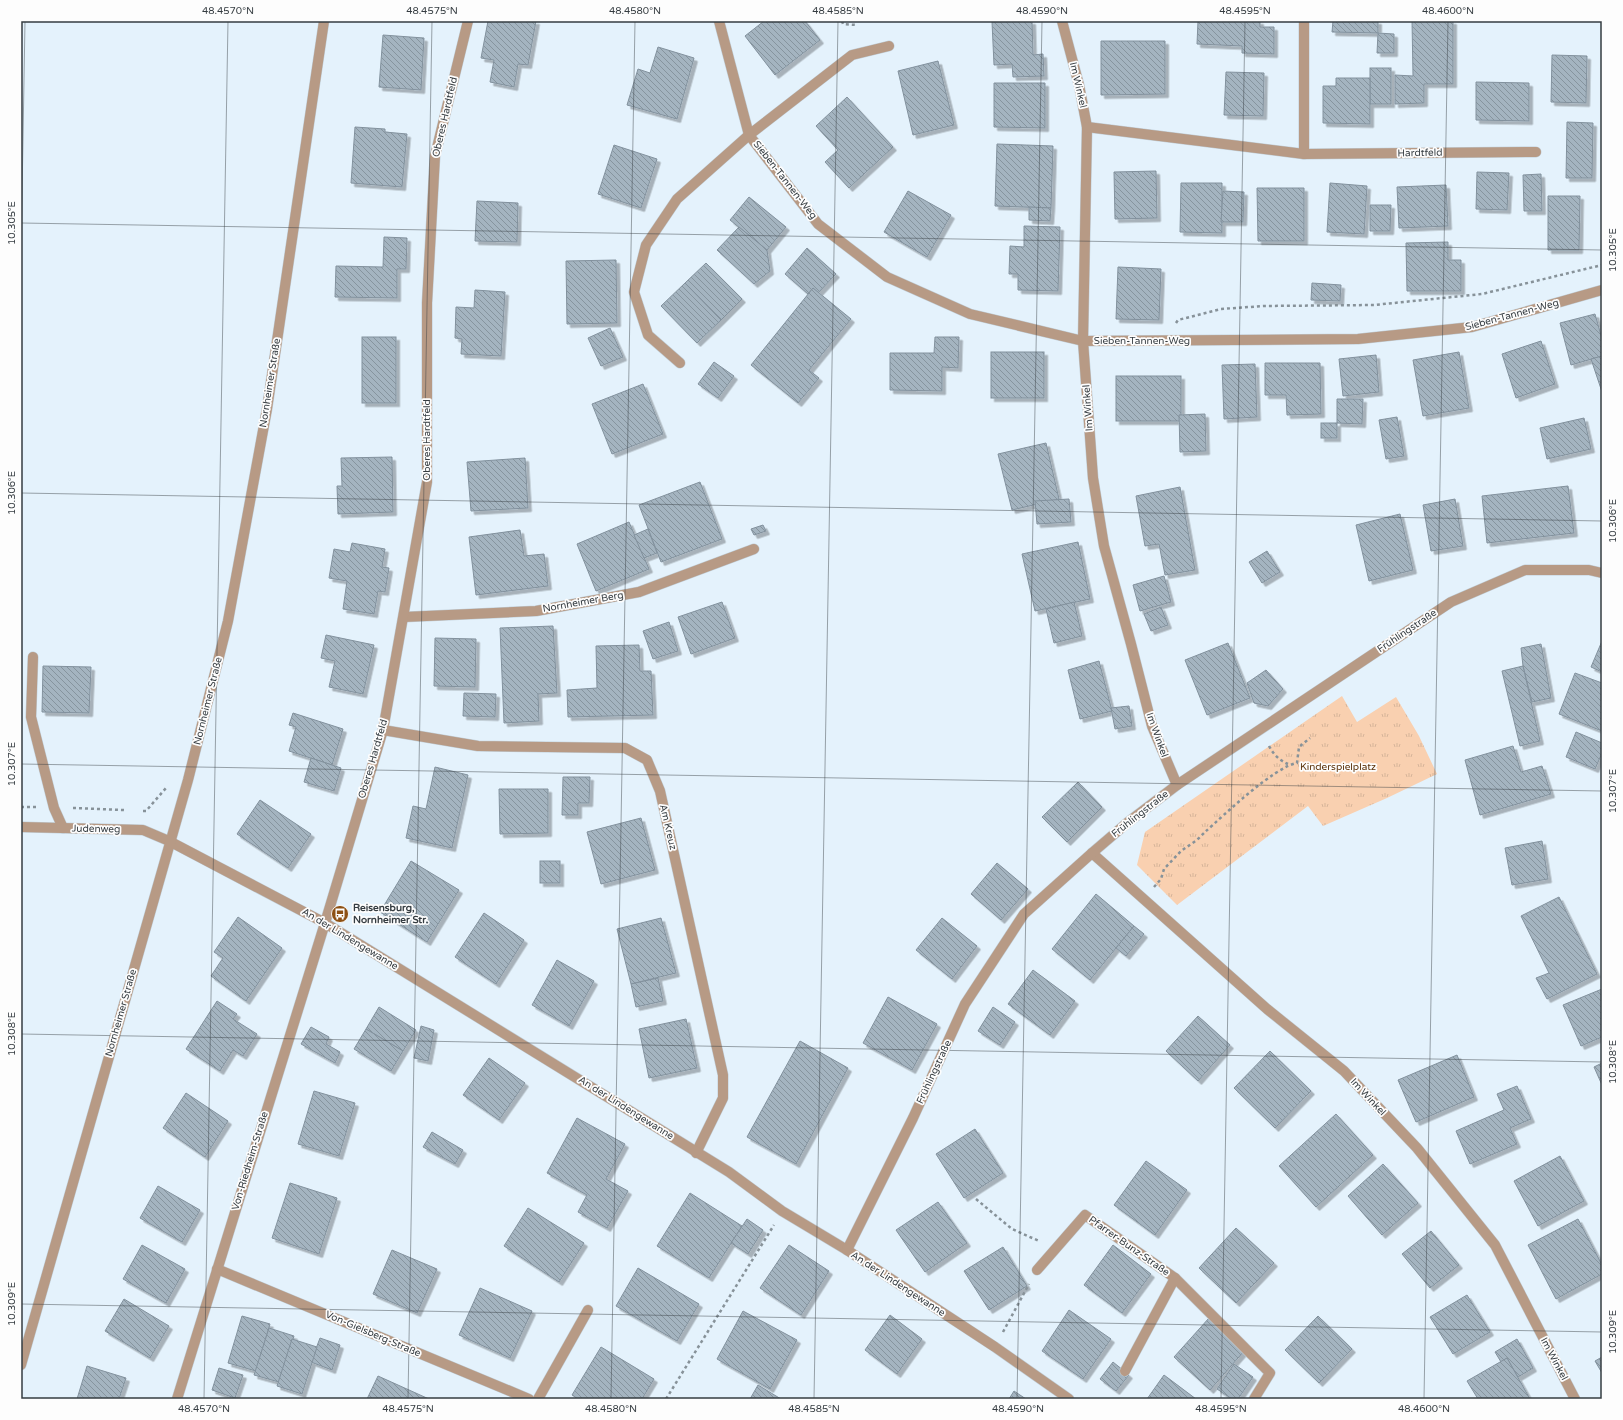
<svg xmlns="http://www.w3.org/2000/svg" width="1623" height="1420" font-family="'Varela Round',sans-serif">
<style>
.grass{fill:url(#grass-tufts)}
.building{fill:url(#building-back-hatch);stroke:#82919d;filter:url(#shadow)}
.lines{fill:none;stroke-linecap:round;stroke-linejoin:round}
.minor-casing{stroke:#c1ced7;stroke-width:11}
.path{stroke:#879299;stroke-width:2.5;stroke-dasharray:3 3;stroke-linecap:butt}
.minor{stroke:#b79a85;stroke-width:10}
.ticks{fill:none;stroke:#353c41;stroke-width:1;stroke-opacity:0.45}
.labels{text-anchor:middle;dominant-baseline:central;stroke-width:3.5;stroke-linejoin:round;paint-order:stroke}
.street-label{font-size:10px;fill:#353c41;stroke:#fdfdfd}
.park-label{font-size:10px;fill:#5a3108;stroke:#fdfdfd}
.poi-label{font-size:10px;font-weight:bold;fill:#353c41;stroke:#fdfdfd;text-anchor:start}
.neatline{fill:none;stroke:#353c41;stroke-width:1.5}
.ticks-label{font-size:10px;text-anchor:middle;fill:#353c41}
</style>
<defs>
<pattern id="grass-tufts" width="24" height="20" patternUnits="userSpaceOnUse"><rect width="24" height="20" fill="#f9d0b0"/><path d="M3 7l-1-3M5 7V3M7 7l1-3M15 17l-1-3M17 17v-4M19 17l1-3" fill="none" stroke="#d6b499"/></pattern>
<pattern id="building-back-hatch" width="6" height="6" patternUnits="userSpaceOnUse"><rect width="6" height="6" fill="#a4b4c0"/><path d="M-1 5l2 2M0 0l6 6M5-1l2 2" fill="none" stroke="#86949e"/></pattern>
<filter id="shadow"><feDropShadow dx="3.5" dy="3.5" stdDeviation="0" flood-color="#0004"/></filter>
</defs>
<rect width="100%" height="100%" fill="#e4f2fc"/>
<polygon class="grass" points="1342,696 1357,722 1396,697 1419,736 1437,774 1387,798 1323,826 1308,806 1177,905 1137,865 1145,832"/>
<g class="building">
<polygon points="488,21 536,21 528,65 518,64 514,87 490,82 494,60 481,58"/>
<polygon points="764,21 805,21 820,40 775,75 745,36"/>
<polygon points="1032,21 1033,55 1043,54 1044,76 1013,77 1012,64 994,65 992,22"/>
<polygon points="1198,21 1260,21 1260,27 1274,27 1274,54 1242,53 1242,46 1197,44"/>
<polygon points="1333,21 1378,21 1378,33 1332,32"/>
<polygon points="1412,21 1453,21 1453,84 1424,84 1424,103 1395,104 1395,75 1413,76"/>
<polygon points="1378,33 1394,34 1394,53 1377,53"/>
<polygon points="383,35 424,38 421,90 379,87"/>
<polygon points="1101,41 1165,41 1165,94 1101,95"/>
<polygon points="658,47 694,58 677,119 627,105 638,69 650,73"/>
<polygon points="1552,55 1587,56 1586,103 1551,102"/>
<polygon points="938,61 954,125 913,135 898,71"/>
<rect x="1370" y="68" width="21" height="36"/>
<polygon points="1226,72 1264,73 1263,116 1224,115"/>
<polygon points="1336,78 1370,78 1370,124 1323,123 1323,86 1336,86"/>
<polygon points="1476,82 1529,83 1529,121 1476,120"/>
<polygon points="994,83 1045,83 1045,128 994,127"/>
<polygon points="847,97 893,147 849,188 825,162 838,150 816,126"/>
<polygon points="1567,122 1593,123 1592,178 1566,178"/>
<polygon points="355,127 385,129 385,132 407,134 402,187 351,183"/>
<polygon points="997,144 1053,146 1051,208 995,206"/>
<polygon points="614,145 657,159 641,208 598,194"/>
<polygon points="1156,171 1157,218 1115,219 1114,172"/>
<polygon points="1477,172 1509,173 1507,210 1476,209"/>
<polygon points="1541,174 1542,211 1524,211 1523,175"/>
<polygon points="1181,183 1222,183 1222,233 1180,232"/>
<polygon points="1330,183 1367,186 1364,234 1327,232"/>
<polygon points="1446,185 1448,226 1399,228 1397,187"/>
<polygon points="1257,188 1304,188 1304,241 1258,241"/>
<polygon points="908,191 951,215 927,257 884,232"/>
<polygon points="1223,191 1244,192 1243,222 1221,222"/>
<polygon points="1548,196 1580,196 1579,250 1548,250"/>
<polygon points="749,197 786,227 767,250 730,220"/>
<polygon points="477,201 518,203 517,242 475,241"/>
<polygon points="1370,205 1391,205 1390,231 1370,231"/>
<polygon points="1029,207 1051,208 1050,221 1029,220"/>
<polygon points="1024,226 1060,227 1058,291 1018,290 1018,274 1009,274 1010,246 1024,247"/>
<polygon points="739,227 767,250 770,271 754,284 717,250"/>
<polygon points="384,237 407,238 406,269 397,269 397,298 335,297 336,266 383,267"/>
<polygon points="1448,242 1448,260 1461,260 1461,291 1407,291 1406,243"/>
<polygon points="807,248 836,274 818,293 813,288 808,294 785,274"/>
<polygon points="616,260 617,323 567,324 566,261"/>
<polygon points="706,263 742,299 721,320 685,283"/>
<polygon points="1118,267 1161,269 1159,320 1116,319"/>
<polygon points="685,283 721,320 697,343 661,306"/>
<polygon points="1312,283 1341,285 1340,301 1311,300"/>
<polygon points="813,288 851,319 809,370 819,378 798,403 751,365"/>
<polygon points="475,290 505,292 501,356 461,354 462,339 455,338 456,307 474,308"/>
<polygon points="1595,314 1602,339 1602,356 1571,365 1560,323"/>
<polygon points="610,328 623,357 601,366 588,338"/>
<rect x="362" y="337" width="34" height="66"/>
<polygon points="935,337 959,337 958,368 942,367 942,391 890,390 890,353 934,353"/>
<polygon points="1541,341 1555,384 1516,398 1502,354"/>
<rect x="991" y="352" width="53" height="46"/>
<polygon points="1459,352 1469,408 1423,416 1413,360"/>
<polygon points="1376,355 1379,392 1343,396 1339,359"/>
<polygon points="1602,356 1602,392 1591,359"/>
<polygon points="714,362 734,376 718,398 698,384"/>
<polygon points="1265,363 1320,363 1321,414 1287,415 1286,395 1265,395"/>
<polygon points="1255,364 1257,417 1224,419 1222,365"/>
<rect x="1116" y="376" width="65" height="45"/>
<polygon points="643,384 663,434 612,454 592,404"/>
<polygon points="1337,399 1363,399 1362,424 1337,423"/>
<polygon points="1205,414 1206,451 1180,452 1179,415"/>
<polygon points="1397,417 1404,456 1386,459 1379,420"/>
<polygon points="1584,418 1591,449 1547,459 1540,428"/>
<rect x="1321" y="423" width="16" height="15"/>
<polygon points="1046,443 1059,499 1012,510 998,454"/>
<polygon points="392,457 393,512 338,514 337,486 342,486 341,458"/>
<polygon points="525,458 528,508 471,511 467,462"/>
<polygon points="700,482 722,539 661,562 639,505"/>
<polygon points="1568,486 1574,533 1487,543 1482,496"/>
<polygon points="1180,487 1195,570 1165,575 1159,544 1145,546 1136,496"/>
<polygon points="1069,499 1071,522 1037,524 1035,501"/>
<polygon points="1455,499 1463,546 1431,551 1423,505"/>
<polygon points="1400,514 1413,570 1369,581 1356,525"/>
<polygon points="629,522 649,569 596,591 577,544"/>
<polygon points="763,525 766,531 754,535 751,529"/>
<polygon points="648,529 657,553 644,558 634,535"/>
<polygon points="520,530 524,556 544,554 548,586 476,595 469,537"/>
<polygon points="1078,542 1090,599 1035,611 1022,554"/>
<polygon points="352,543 385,549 382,567 389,568 385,592 378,591 374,614 343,609 347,581 329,578 334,549 350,552"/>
<polygon points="1267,551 1280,572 1262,583 1249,562"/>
<polygon points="1164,576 1171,602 1140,611 1133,585"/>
<polygon points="722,602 735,638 691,654 678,617"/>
<polygon points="1074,602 1082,636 1054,643 1046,609"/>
<polygon points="1161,607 1168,625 1151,631 1144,614"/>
<polygon points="669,622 678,651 653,659 643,631"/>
<polygon points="553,626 557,693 538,694 539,721 504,723 500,628"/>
<polygon points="326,635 374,645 363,694 329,687 335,661 321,658"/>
<polygon points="435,638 476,639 475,687 434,686"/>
<polygon points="1602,641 1602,672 1591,667"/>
<polygon points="1228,643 1250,698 1207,715 1185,660"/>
<polygon points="1541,644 1551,698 1532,702 1523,666 1521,648"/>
<polygon points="639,645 640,671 651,671 653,715 568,717 567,690 597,688 596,646"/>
<polygon points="1099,661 1112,711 1080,719 1068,670"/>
<polygon points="43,666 91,667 89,713 42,712"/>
<polygon points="1523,666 1540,741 1520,746 1502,671"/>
<polygon points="1266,670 1283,689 1268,706 1254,703 1247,683"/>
<polygon points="1575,673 1602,683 1602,731 1559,714"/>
<polygon points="464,693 496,694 495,717 463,716"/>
<polygon points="1129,706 1132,726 1115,729 1111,708"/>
<polygon points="293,713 343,729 332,765 289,751 296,727 289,725"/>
<polygon points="1576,732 1602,743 1602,753 1595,769 1566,757"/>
<polygon points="1513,746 1521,772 1542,766 1551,794 1480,815 1465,760"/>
<polygon points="311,758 341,768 334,791 304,782"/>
<polygon points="435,767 468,775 452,848 406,838 413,806 426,809"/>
<polygon points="563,777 590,777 589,803 578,803 578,815 562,815"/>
<polygon points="1078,782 1102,807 1067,842 1042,817"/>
<polygon points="499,789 548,789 548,833 500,834"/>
<polygon points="260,800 311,834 288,868 237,834"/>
<polygon points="641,818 655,870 601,884 587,832"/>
<polygon points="1542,841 1548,879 1512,885 1505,848"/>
<polygon points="411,861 459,890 427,942 380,912"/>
<rect x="540" y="861" width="20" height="22"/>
<polygon points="997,863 1028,889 1001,920 971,894"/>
<polygon points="1096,894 1134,926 1090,980 1052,949"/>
<polygon points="1559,897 1597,974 1547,999 1536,978 1549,973 1521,916"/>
<polygon points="484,913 524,940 496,984 455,957"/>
<polygon points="238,917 282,948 246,1001 211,976 223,958 214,952"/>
<polygon points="661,918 676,973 631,984 617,929"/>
<polygon points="942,918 977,946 952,979 916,950"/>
<polygon points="1134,926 1144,934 1126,956 1116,948"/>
<polygon points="557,960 594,981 569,1026 532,1005"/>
<polygon points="1033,970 1075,1001 1050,1035 1008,1004"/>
<polygon points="658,978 663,1001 636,1007 631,984"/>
<polygon points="1602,989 1602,1037 1581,1046 1563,1005"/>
<polygon points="888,997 937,1024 912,1070 863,1043"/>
<polygon points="217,1001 237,1014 233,1019 257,1034 243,1056 233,1050 220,1071 186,1049"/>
<polygon points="379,1007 416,1030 403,1051 366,1029"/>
<polygon points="993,1007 1015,1022 1000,1045 978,1031"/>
<polygon points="1198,1016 1230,1045 1198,1081 1166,1051"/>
<polygon points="686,1019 697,1068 649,1078 639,1029"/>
<polygon points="421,1026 434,1030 428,1061 414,1058"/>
<polygon points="311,1027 329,1037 326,1044 340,1052 335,1063 301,1044"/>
<polygon points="366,1029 403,1051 391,1071 354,1049"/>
<polygon points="800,1041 848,1068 796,1164 747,1137"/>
<polygon points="1270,1051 1311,1091 1275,1128 1234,1088"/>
<polygon points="1457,1055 1474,1097 1416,1122 1398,1080"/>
<polygon points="489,1058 525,1083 499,1120 463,1095"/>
<polygon points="1602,1063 1602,1085 1594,1067"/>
<polygon points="1517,1086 1531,1119 1510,1128 1517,1144 1470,1164 1456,1131 1504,1110 1497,1094"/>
<polygon points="314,1091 355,1103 339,1156 298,1144"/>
<polygon points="186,1093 228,1121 205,1157 163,1128"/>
<polygon points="1336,1114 1373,1155 1316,1207 1279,1166"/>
<polygon points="577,1118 625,1144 606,1179 628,1191 607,1228 578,1212 587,1195 547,1173"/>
<polygon points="975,1129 1003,1173 964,1198 936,1154"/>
<polygon points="432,1132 463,1150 455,1164 423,1147"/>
<polygon points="1560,1156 1584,1201 1538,1226 1514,1181"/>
<polygon points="1146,1161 1187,1190 1155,1235 1114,1205"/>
<polygon points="1383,1164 1418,1203 1382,1235 1348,1196"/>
<polygon points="290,1183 337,1198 319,1254 272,1238"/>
<polygon points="158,1186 200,1210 182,1242 140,1218"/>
<polygon points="690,1193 742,1226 709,1278 657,1246"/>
<polygon points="938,1202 967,1243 925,1272 896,1230"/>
<polygon points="528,1208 584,1243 559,1282 504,1246"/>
<polygon points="747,1219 763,1230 748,1254 731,1243"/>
<polygon points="1578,1219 1602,1265 1602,1274 1556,1299 1528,1245"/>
<polygon points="1236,1228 1274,1263 1236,1303 1199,1268"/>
<polygon points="1431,1231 1459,1265 1430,1288 1402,1254"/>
<polygon points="142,1245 185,1269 166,1303 123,1279"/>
<polygon points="789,1245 829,1271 801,1315 760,1288"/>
<polygon points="1113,1245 1151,1274 1122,1313 1084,1285"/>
<polygon points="1003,1247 1027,1286 989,1310 964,1271"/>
<polygon points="392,1250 437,1269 417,1313 373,1294"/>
<polygon points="638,1268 699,1304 677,1341 616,1306"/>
<polygon points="480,1288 532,1311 510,1358 459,1335"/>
<polygon points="1467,1295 1490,1332 1453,1354 1430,1317"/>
<polygon points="124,1299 169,1326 150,1358 105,1331"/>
<polygon points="1069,1310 1111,1339 1083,1379 1042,1351"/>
<polygon points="743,1311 797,1340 770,1389 717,1359"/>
<polygon points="890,1315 922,1339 897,1374 865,1350"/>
<polygon points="242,1316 270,1324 256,1371 228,1363"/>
<polygon points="1318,1316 1352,1349 1319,1383 1285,1350"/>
<polygon points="1209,1318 1245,1350 1210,1390 1174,1357"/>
<polygon points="269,1328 294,1336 279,1382 254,1375"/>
<polygon points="320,1338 340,1345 332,1370 311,1362"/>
<polygon points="292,1339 317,1347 302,1394 277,1386"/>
<polygon points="1517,1339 1533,1368 1518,1377 1507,1358 1501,1362 1495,1352"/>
<polygon points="601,1347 654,1379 642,1399 578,1399 572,1395"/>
<polygon points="1602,1357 1602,1373 1595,1361"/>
<polygon points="1507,1358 1530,1399 1478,1399 1467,1381"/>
<polygon points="1113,1362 1129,1375 1116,1391 1100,1379"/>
<polygon points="1234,1364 1253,1377 1238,1399 1232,1399 1217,1389"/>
<polygon points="87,1366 126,1378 119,1399 77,1399"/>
<polygon points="219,1368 243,1375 235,1398 212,1390"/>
<polygon points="1164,1375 1196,1399 1147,1399"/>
<polygon points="378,1376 429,1399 367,1399"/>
<polygon points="758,1385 781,1399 750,1399"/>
<polygon points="1014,1391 1026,1399 1009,1399"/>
</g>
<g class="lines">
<g class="minor-casing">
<g id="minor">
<polyline points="719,21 749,135 818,224 887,277 970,314 1083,341 1358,339 1472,327 1602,290"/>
<polyline points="1062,21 1079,85 1087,127 1083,341 1093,478 1104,546 1131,644 1152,726 1177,785"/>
<polyline points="1087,127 1304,154 1536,152"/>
<polyline points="1304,154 1304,21"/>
<polyline points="680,363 648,335 634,292 646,245 677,199 749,135 852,55 889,46"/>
<polyline points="404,617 536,611 639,592 754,549"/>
<polyline points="33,657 31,717 54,808 63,828"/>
<polyline points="383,730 478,746 625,748 647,760 660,791 723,1075 723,1098 696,1153"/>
<polyline points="21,827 143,830 169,841 325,923 729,1172 782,1211 847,1250 995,1347 1069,1399"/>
<polyline points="1092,853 1267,1009 1344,1071 1417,1148 1495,1245 1575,1399"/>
<polyline points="847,1250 913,1118 965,1004 1024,914 1092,853 1127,823 1177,785 1451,602 1525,570 1589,570 1602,573"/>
<polyline points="217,1269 529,1399"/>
<polyline points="1037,1270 1085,1215 1175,1278 1270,1373 1254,1399"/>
<polyline points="21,1365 188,780 228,621 267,409 324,21"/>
<polyline points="1125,1371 1175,1278"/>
<polyline points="177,1399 325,923 383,730 427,482 427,303 435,156 468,21"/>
<polyline points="538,1399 588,1310"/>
</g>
</g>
<g class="path">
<polyline points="842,21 843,24 857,25"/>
<polyline points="1176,323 1178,320 1221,309 1264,306 1374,305 1482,294 1602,265"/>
<path d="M1269,746C1274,755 1279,760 1288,764"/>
<polyline points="21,807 36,807"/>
<polyline points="73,808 124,810"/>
<polyline points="143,811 146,811 166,788"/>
<path d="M1154,887L1161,879L1164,869L1181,851L1197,840L1205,832C1224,815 1274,767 1297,763L1299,747L1310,738"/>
<polyline points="976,1199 1012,1229 1039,1241"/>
<polyline points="1003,1332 1029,1284"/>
<polyline points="666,1399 774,1225"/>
</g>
<use href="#minor" class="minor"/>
</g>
<path class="ticks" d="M21,223L1602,250M21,255L25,21M21,493L1602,521M21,764L1602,791M21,1034L1602,1062M21,1304L1602,1332M204,1399L228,21M408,1399L432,21M611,1399L635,21M814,1399L838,21M1017,1399L1042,21M1221,1399L1245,21M1424,1399L1448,21"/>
<defs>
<g id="bus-disc" transform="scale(0.9)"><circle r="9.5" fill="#8d5013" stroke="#fdfdfd"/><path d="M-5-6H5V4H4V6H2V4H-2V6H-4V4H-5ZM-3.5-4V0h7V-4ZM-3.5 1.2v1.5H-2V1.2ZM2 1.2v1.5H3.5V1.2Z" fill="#fff"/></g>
</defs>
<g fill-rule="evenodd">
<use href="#bus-disc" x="340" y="914"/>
</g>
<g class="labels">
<g class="street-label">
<text transform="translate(1078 85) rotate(77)">Im Winkel</text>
<text transform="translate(445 117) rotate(-77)">Oberes Hardtfeld</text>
<text transform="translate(1420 153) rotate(-1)">Hardtfeld</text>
<text transform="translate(785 180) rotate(52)">Sieben-Tannen-Weg</text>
<text transform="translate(1512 315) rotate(-15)">Sieben-Tannen-Weg</text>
<text x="1142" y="341">Sieben-Tannen-Weg</text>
<text transform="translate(270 383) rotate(-81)">Nornheimer Straße</text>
<text transform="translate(1088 408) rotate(-94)">Im Winkel</text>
<text transform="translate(427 440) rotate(-90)">Oberes Hardtfeld</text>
<text transform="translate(583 602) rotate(-10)">Nornheimer Berg</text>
<text transform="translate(1407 631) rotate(-34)">Frühlingstraße</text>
<text transform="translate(208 701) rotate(-76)">Nornheimer Straße</text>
<text transform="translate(1157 735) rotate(70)">Im Winkel</text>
<text transform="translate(373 759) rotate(-74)">Oberes Hardtfeld</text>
<text transform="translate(1140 814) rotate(-38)">Frühlingstraße</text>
<text transform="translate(668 827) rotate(77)">Am Kreuz</text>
<text transform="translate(96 829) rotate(1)">Judenweg</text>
<text transform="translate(350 939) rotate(31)">An der Lindengewanne</text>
<text transform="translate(121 1013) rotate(-74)">Nornheimer Straße</text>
<text transform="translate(934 1072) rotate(-65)">Frühlingstraße</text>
<text transform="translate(1368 1097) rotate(47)">Im Winkel</text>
<text transform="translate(626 1108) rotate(32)">An der Lindengewanne</text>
<text transform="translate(250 1161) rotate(-73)">Von-Riedheim-Straße</text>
<text transform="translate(1129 1246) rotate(35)">Pfarrer-Bunz-Straße</text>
<text transform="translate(898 1284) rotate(33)">An der Lindengewanne</text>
<text transform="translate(373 1334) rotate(23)">Von-Gielsberg-Straße</text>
<text transform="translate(1554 1359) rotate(62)">Im Winkel</text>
</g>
<g class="park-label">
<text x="1338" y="767">Kinderspielplatz</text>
</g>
<g class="poi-label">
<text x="353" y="908">Reisensburg,<tspan x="353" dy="12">Nornheimer Str.</tspan></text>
</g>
</g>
<rect width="1623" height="1420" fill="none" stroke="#fdfdfd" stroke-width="44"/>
<rect x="22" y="22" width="1579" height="1376" class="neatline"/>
<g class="ticks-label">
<text x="228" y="14">48.4570°N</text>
<text x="432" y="14">48.4575°N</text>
<text x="635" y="14">48.4580°N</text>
<text x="838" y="14">48.4585°N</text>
<text x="1042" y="14">48.4590°N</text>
<text x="1245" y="14">48.4595°N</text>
<text x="1448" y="14">48.4600°N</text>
<text transform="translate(11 223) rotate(-90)" y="4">10.305°E</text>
<text transform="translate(1612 250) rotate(-90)" y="4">10.305°E</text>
<text transform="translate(11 493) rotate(-90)" y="4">10.306°E</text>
<text transform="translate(1612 521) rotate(-90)" y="4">10.306°E</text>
<text transform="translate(11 764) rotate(-90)" y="4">10.307°E</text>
<text transform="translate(1612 791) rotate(-90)" y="4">10.307°E</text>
<text transform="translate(11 1034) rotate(-90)" y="4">10.308°E</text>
<text transform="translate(1612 1062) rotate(-90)" y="4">10.308°E</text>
<text transform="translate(11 1304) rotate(-90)" y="4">10.309°E</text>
<text transform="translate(1612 1332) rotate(-90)" y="4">10.309°E</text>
<text x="204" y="1412">48.4570°N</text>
<text x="408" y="1412">48.4575°N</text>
<text x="611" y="1412">48.4580°N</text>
<text x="814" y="1412">48.4585°N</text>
<text x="1018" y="1412">48.4590°N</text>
<text x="1221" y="1412">48.4595°N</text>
<text x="1424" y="1412">48.4600°N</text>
</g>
</svg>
